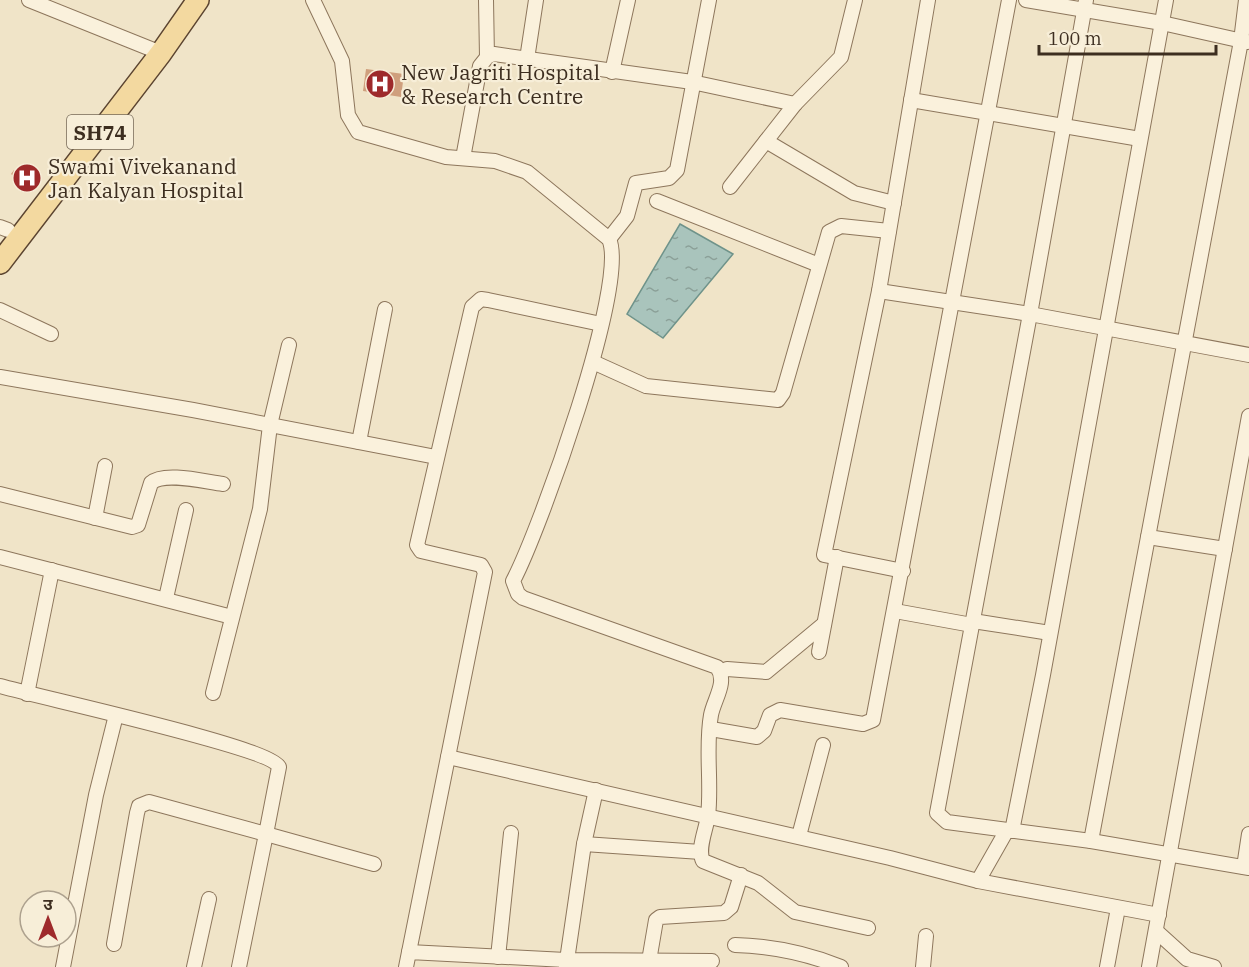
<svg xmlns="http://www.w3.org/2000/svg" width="1249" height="967" font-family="'IBM Plex Serif','Noto Sans Devanagari',serif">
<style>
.water{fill:url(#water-ripples);stroke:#6f938a;stroke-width:1.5}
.building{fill:#cf9f7d}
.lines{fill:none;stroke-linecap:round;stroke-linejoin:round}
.street-casing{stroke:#8d765c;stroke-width:16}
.primary-casing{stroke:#5b4430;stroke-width:24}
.street{stroke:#faf1dc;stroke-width:14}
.primary{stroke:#f3d9a0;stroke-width:21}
.labels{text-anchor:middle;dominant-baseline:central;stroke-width:4.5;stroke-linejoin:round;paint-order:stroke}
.shield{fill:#f7eed8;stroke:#756857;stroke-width:1.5}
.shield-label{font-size:20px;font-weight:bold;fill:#3d2e20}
.poi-label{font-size:21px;fill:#3d2e20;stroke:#f7eed8;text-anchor:start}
</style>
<defs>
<pattern id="water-ripples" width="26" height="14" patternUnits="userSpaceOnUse" patternTransform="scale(1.5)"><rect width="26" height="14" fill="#a9c4bc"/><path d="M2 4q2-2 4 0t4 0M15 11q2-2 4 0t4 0" fill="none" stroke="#8ba098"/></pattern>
</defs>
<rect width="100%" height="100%" fill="#f0e4c8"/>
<polygon class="water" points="680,224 733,254 663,338 627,314"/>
<g class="building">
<polygon points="366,69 404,74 401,97 363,91"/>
<polygon points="14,170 24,177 29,170 34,174 26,186 11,174"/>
</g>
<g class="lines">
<g class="street-casing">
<g id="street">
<polyline points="29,0 161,53"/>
<path d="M313,0L342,61L348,115L358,132L446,157L495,161L527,172L609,239C629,283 539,532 513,581L518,594L523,598L717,667C728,682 714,699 711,715C705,748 712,783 708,816C706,830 697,849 703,861L758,883L795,912L868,928"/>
<polyline points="486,0 487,57"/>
<polyline points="1026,0 1162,23 1247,42"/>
<polyline points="1086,0 1030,314 937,813 947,822 1091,841 1249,868"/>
<polyline points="527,59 536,0"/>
<polyline points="612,72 628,0"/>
<polyline points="911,100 1140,139"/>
<polyline points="766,141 854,193 894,203"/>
<polyline points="463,158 480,66 488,56 494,54 692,82 795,104"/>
<polyline points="730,187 795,104 841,57 855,0"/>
<polyline points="657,201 819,265"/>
<polyline points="0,227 8,230"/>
<polyline points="609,239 627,216 636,183 669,178 677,170 709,0"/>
<polyline points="879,291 1030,314 1249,355"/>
<polyline points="0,310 51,334"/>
<polyline points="593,362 646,386 778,400 783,393 829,232 841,226 889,231"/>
<polyline points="0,377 193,410 436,457"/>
<polyline points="359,442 385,309"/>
<path d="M0,494L132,527L138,525L151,483C164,471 206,482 223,484"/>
<polyline points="95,518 105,466"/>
<polyline points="1148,537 1225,549"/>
<polyline points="0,557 232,617"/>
<polyline points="903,571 824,555 879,291 928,0"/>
<polyline points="166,598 186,510"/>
<polyline points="895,611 972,625"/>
<polyline points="973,621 1050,633"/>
<polyline points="819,652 837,557"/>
<polyline points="721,672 727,669 766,672 824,624"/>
<path d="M0,686C37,697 270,747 279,767L266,834L374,864"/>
<polyline points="213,693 260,509 270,425 289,345"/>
<polyline points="27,694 52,570"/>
<polyline points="711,729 757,737 764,731 770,715 780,710 863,724 873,720 1009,0"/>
<polyline points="448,757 890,858 978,881 1159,915"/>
<polyline points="1012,831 1043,675 1166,0"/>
<polyline points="799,836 823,745"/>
<polyline points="1091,841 1241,41 1246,0"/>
<polyline points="584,844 701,852"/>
<polyline points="1244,867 1249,834"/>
<polyline points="978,881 1007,830"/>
<polyline points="1156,931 1187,959 1214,967"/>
<polyline points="114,944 137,813 139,806 149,802 266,834 239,967"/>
<path d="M735,945C772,946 806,953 841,967"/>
<polyline points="409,952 485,572 481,565 421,551 417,545 472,307 481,299 488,300 601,324"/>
<polyline points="498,957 511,833"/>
<polyline points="649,961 656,920 660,917 724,913 731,907 741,875"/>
<polyline points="63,967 96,795 116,715"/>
<polyline points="194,967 209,899"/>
<polyline points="406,967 409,952 566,960 712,961"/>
<polyline points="566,967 584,844 596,790"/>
<polyline points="923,967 926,936"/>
<polyline points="1107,967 1118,908"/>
<polyline points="1149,967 1249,416"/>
</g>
</g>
<g class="primary-casing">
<polyline id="primary" points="0,263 161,53 198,0"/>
</g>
<use href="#street" class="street"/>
<use href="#primary" class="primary"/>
</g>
<defs>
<g id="hospital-disc" transform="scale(1.5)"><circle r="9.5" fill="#9e2a2b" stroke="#f7eed8"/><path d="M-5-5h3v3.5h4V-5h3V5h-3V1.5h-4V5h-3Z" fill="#fff"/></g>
</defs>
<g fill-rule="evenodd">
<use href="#hospital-disc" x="380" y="84"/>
<use href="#hospital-disc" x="27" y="178"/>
</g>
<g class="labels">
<rect class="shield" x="67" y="115" width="66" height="34" rx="4.5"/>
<g class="shield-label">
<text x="100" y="132">SH74</text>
</g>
<g class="poi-label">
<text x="401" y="72">New Jagriti Hospital<tspan x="401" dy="24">&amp; Research Centre</tspan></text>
<text x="48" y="166">Swami Vivekanand<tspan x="48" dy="24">Jan Kalyan Hospital</tspan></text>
</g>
</g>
<g transform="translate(48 919)"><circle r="28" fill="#f7eed8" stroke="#ada18e" stroke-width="1.5"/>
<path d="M0-4.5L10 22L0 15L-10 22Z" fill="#9e2a2b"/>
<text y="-9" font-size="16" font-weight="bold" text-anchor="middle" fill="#3d2e20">उ</text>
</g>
<path d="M1039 45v9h177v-9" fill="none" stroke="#3d2e20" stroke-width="3"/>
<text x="1048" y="45" font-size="18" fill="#3d2e20" stroke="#f7eed8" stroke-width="4.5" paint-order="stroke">100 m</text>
</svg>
